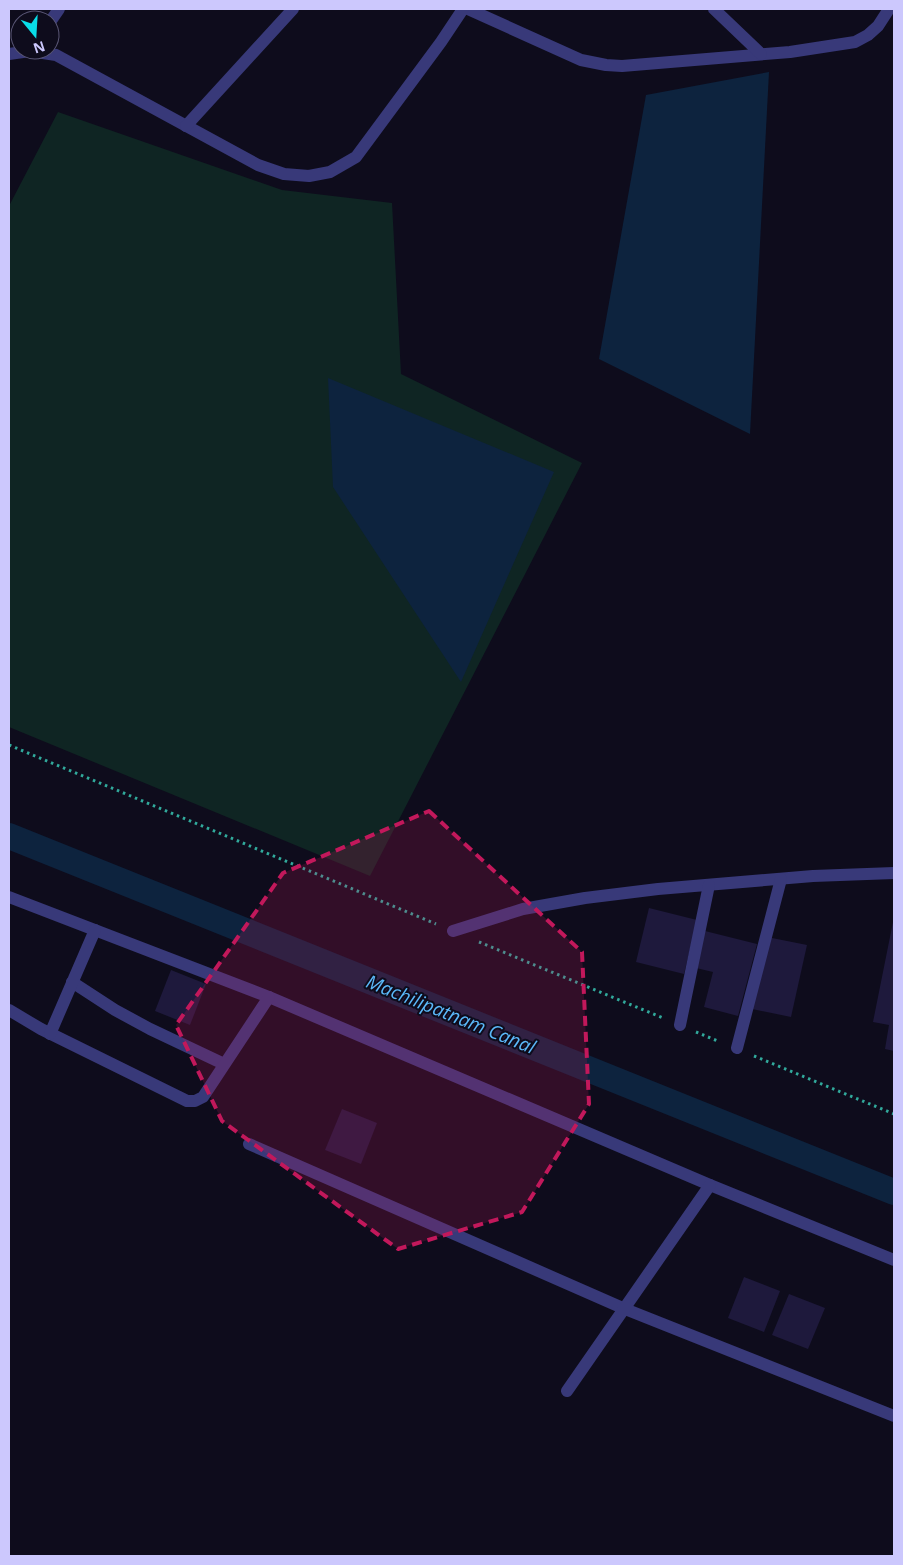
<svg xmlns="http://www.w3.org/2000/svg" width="903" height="1565" font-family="'Open Sans',sans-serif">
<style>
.green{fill:#0f2523}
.water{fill:#0d233e}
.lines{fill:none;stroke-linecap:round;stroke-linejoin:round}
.canal{stroke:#0d233e;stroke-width:26}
.building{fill:#1e193c}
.path{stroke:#31a99b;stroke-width:3;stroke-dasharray:2.5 4;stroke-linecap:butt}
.minor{stroke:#383979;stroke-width:12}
.marked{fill:#c2185b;fill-opacity:0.2;stroke:#c2185b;stroke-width:4;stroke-dasharray:10 6;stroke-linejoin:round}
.labels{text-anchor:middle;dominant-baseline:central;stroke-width:4;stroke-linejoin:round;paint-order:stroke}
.water-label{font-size:19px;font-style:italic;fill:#5bb8f9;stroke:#0e0c1c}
</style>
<rect width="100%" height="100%" fill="#0e0c1c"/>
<polygon class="green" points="58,112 282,190 392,203 401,374 582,463 370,876 9,727 9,206"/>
<g class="water">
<polygon points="769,72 750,434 599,359 646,95"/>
<polygon points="328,378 554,472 461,682 333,487"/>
</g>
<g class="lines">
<polyline class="canal" points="9,836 894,1192"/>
</g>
<g class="building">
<polygon points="649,908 697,920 684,974 636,962"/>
<polygon points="893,922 894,922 894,1051 885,1049 889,1025 873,1022"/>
<polygon points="705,931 757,944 738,1016 704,1007 713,972 696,968"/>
<polygon points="767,937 807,945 791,1017 752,1009"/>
<polygon points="171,970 206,984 190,1025 155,1011"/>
<polygon points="342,1109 377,1123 361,1164 325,1150"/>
<polygon points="744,1277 780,1291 764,1332 728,1318"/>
<polygon points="789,1294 825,1308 808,1349 772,1335"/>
</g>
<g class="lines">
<g class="path">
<polyline points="9,745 436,924"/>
<polyline points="479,942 663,1018"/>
<polyline points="696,1032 720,1042"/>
<polyline points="754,1056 894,1114"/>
</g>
<g class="minor">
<polyline points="468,9 581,60 606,65 622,66 790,52 855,42 868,35 878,26 889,9"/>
<polyline points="714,9 761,54"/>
<polyline points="50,22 59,9"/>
<polyline points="9,54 30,51 56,55 258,165 284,174 309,176 330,172 356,157 441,42 463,9"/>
<polyline points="186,126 293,9"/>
<polyline points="9,897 269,997 710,1185 894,1260"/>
<polyline points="453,931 523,909 585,898 658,889 813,876 894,873"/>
<polyline points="72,982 115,1010 150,1029 224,1064"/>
<polyline points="9,1010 41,1029 187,1101 195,1101 203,1097 269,997"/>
<polyline points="680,1025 709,885"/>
<polyline points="50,1034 95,930"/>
<polyline points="737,1048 781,879"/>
<polyline points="249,1144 625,1309 894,1416"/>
<polyline points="567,1391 710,1185"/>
</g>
</g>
<path class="marked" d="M429,811L582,952L589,1104L522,1212L398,1249L222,1121L176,1025L283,873Z"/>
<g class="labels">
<g class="water-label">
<text transform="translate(451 1014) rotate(22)">Machilipatnam Canal</text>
</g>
</g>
<rect width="903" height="1565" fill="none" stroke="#ccc8fd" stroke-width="20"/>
<g transform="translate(35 35) rotate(162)"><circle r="24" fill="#0e0c1c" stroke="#5a5776"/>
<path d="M0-4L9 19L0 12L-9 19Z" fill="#09dee9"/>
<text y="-8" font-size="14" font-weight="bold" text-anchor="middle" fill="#ccc8fd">N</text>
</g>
</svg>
